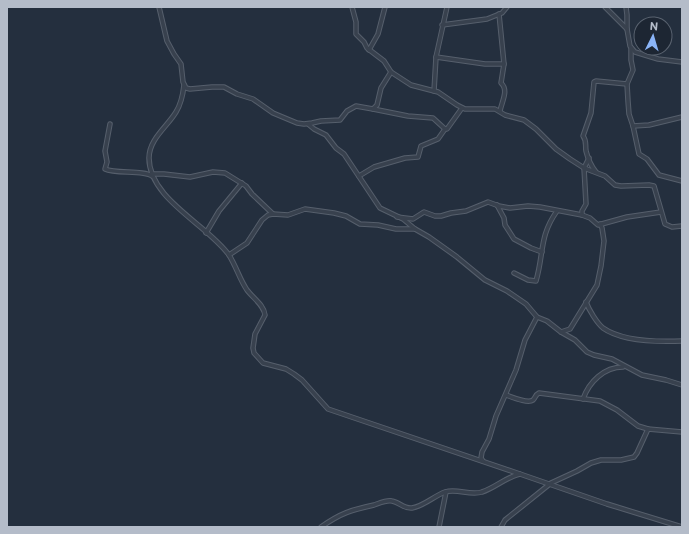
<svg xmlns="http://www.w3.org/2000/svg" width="689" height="534" font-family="Commissioner,sans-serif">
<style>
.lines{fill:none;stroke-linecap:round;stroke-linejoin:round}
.minor-casing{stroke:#565f6c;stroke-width:5.5}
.minor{stroke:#38414e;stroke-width:3.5}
</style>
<rect width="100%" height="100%" fill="#242f3e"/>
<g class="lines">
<g class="minor-casing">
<g id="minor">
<polyline points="159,7 167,41 174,54 181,64 183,82 186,88 190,89 212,87 224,87 237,94 253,99 273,113 297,123 304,124 312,123 321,121 340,120 347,111 356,106 373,109 377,105 381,88 391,72"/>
<polyline points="352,7 356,22 356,34 364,42 367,48 384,61 391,72 411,85 438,92 457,105 465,109 495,109 505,115 524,120 536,129 556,149 570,159 584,168 605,176 615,185 621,186 649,185 654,186 665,224 672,227 682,226"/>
<polyline points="605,7 627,29 630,46 635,52 658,59 682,62"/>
<polyline points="626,7 627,15 627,29"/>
<path d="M499,14L504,64L501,83C509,90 502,101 500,111"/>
<polyline points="442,25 487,19 502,13 507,7"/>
<polyline points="631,48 631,60 633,70 627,84 628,101 629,114 633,126 639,154 647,159 659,175 682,181"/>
<polyline points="369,50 378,34 385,7"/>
<polyline points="436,57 485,64 504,64"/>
<path d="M184,85C183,94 181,104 176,112C167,127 149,139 149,158C149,199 208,225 229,255C236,266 240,280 247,290C253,298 264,305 265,315L255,334L253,348L254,353L263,363L286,369L294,374L302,380L328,409L520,474"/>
<polyline points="434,91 436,57 447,7"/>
<polyline points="373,109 408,116 433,118 445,129 447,129 462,108"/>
<path d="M110,124L105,151L107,162L105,169C115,174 144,170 152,176"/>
<polyline points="308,124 314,129 326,135 336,148 344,154 380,208 403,219 415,229"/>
<polyline points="633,126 649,125 682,117"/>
<path d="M596,172C591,166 588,159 586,151C585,145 587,141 583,136L591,113L594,82L596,81L627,84"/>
<polyline points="152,174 164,174 190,177 213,172 225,173 246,186 252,194 273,214"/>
<polyline points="359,176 374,167 405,158 418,157 421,146 438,139 445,129"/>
<polyline points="497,205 504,218 505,225 514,239 531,248 542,252"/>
<polyline points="582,215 582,211 586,204 584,168 589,158"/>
<polyline points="397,217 413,219 424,212 435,216 441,216 451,213 466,211 488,202 499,206 510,208 528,206 540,207 582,215 590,218 598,225 627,217 661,212"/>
<polyline points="206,233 219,211 242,183"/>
<polyline points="229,255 247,243 262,220 268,215 273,214 288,215 305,209 334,213 346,216 360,224 378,225 396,229 415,229 429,237 457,257 485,280 507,291 526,304 537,317 547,321 561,332 575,340 587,352 594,355 612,359 642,375 666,380 682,385"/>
<path d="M514,273L528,280L536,281C544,254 539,236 557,211"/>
<path d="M586,302C589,310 597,323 603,328C623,342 659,342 682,341"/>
<polyline points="561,332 570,329 597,285 601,266 604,241 602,228 600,224"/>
<path d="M506,395C512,397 528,404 533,400C536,397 535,395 539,393L600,401L617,410L638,426L648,429"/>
<path d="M583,399C589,382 604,367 623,367"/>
<polyline points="483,461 481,458 482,452 489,439 496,416 516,370 525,340 537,317"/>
<path d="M321,527C341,513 351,510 374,505C380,503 386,500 392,501C399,502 404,509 412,508C424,506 434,496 445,492C457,488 470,496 482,492C495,488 506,477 520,474L607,504L682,527"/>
<polyline points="439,527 446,492"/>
<polyline points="501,527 505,520 551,483 577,471 591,463 601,460 621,460 634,457 637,453 648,429 682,432"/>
</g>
</g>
<use href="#minor" class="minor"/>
</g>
<rect width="689" height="534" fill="none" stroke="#b4bcc9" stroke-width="16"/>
<g transform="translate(653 36) rotate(5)"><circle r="19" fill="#1d2633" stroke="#59626f"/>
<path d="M0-3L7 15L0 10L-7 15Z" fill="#8ab4f8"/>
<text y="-6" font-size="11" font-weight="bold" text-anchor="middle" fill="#b4bcc9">N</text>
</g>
</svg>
